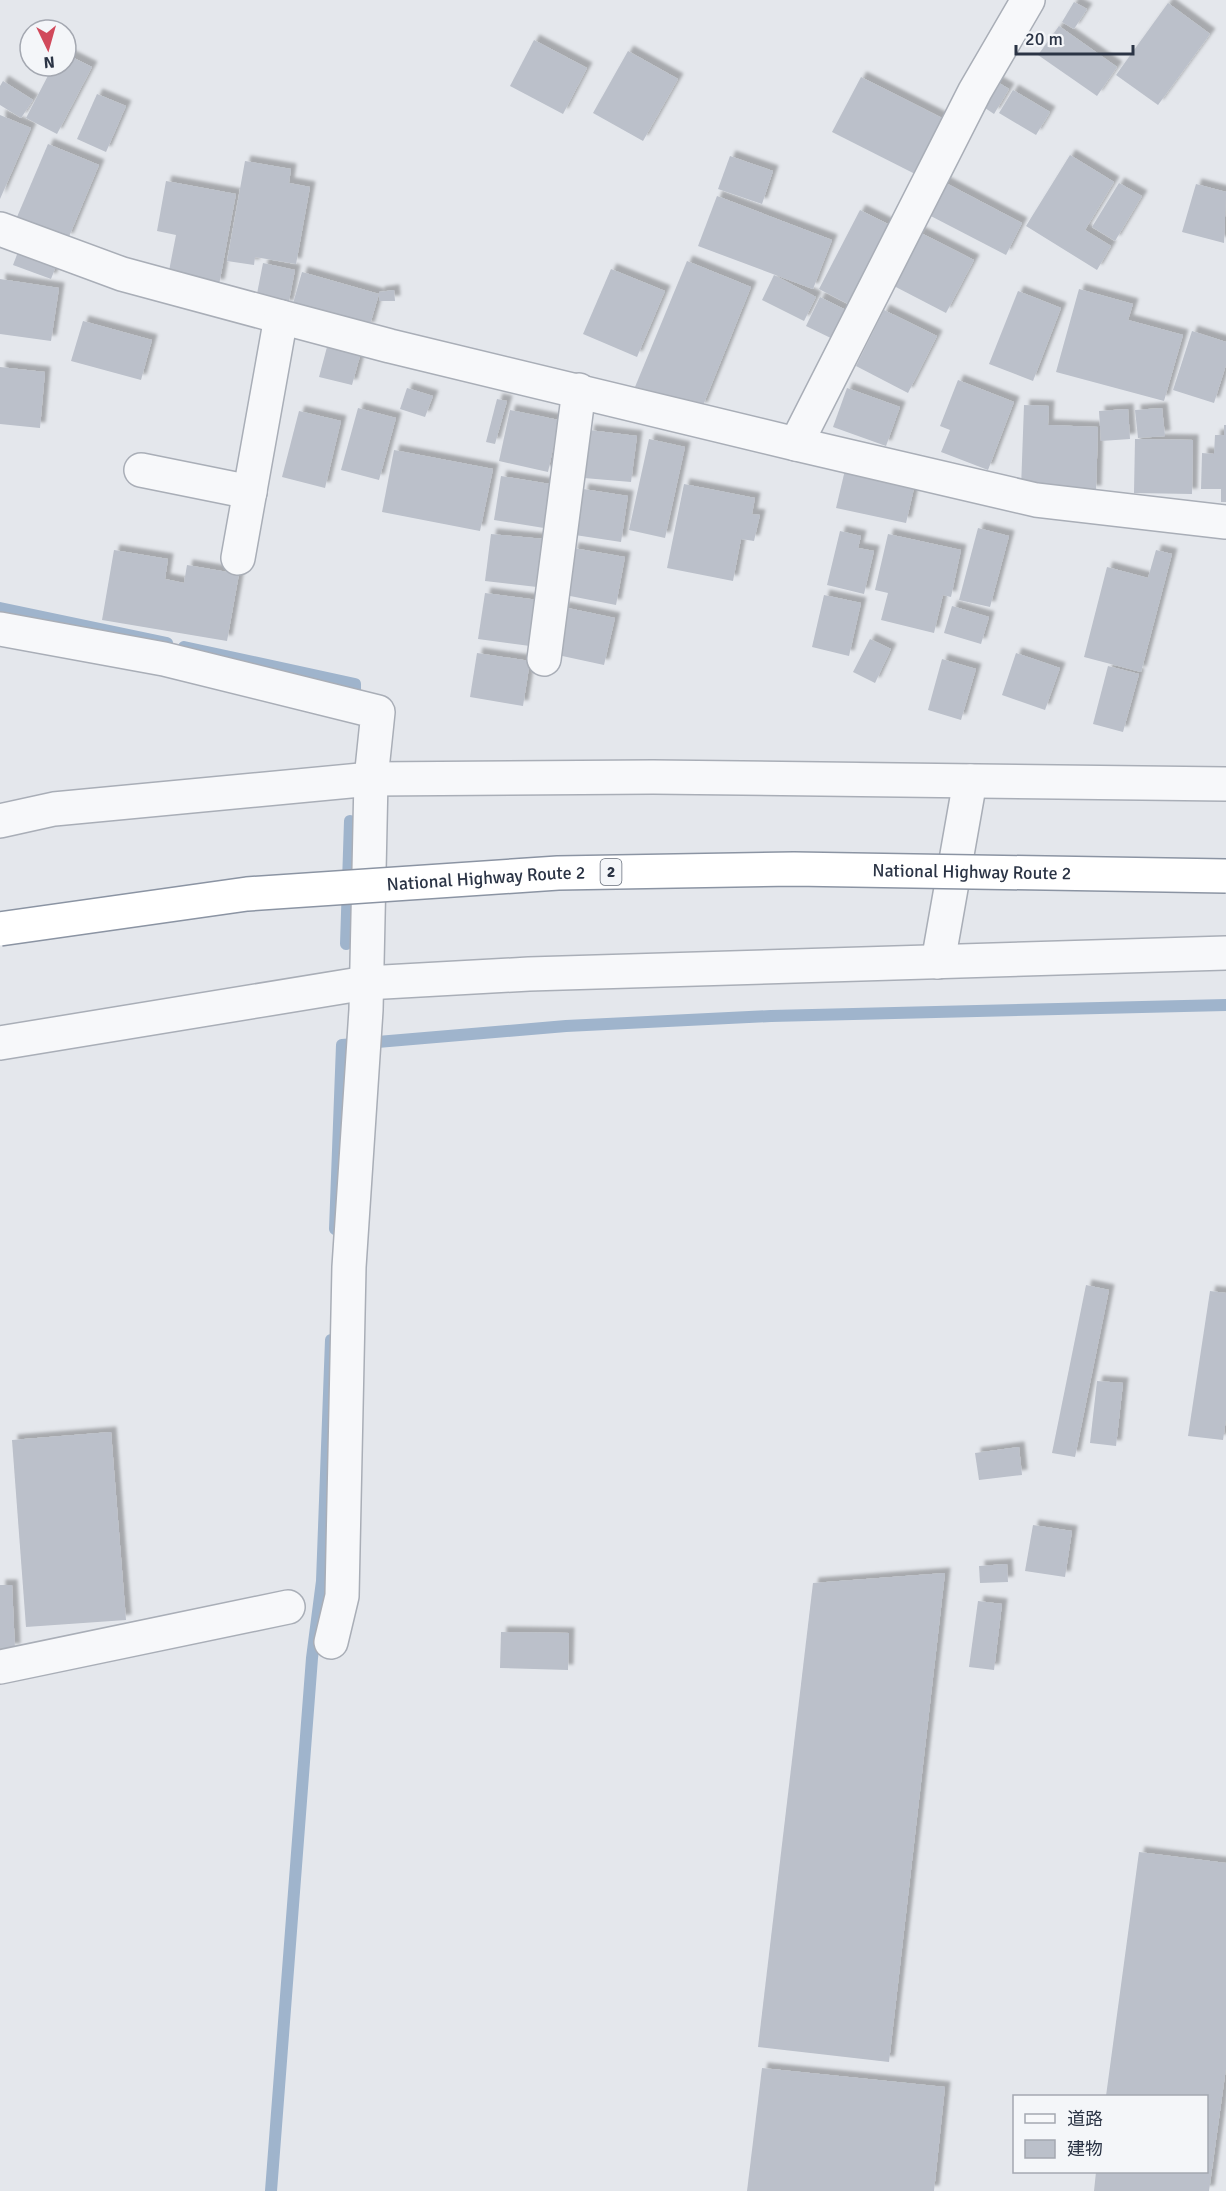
<svg xmlns="http://www.w3.org/2000/svg" width="1226" height="2191" font-family="Signika,'Noto Sans JP',sans-serif">
<style>
.lines{fill:none;stroke-linecap:round;stroke-linejoin:round}
.stream{stroke:#9fb4cc;stroke-width:12}
.building{fill:#bbc0ca;filter:url(#shadow)}
.street-casing{stroke:#a9aeb7;stroke-width:36}
.street{stroke:#f7f8fa;stroke-width:33}
.highway-bridge-casing{stroke:#8b94a3;stroke-width:36;stroke-linecap:butt}
.highway-bridge{stroke:#fff;stroke-width:33}
.labels{text-anchor:middle;dominant-baseline:central;stroke-width:4.5;stroke-linejoin:round;paint-order:stroke}
.shield{fill:#f4f6f9;stroke:#676e7b;stroke-width:1.5}
.shield-label{font-size:16px;font-weight:bold;fill:#2b3445}
.street-label{font-size:18px;fill:#2b3445;stroke:#f4f6f9}
</style>
<defs>
<filter id="shadow"><feDropShadow dx="5.5" dy="-5.5" stdDeviation="1.5" flood-color="#0004"/></filter>
</defs>
<rect width="100%" height="100%" fill="#e4e7ec"/>
<g class="lines">
<g class="stream">
<polyline points="0,608 167,643"/>
<polyline points="184,647 355,684 355,694"/>
<polyline points="346,944 350,821"/>
<polyline points="335,1229 342,1045 566,1026 771,1016 1226,1005"/>
<polyline points="271,2191 312,1658 322,1581 331,1340"/>
</g>
</g>
<g class="building">
<polygon points="1074,2 1087,9 1074,29 1062,22"/>
<polygon points="1168,3 1210,34 1158,105 1116,75"/>
<polygon points="1059,26 1117,67 1097,96 1038,55"/>
<polygon points="534,40 587,68 563,114 510,86"/>
<polygon points="628,51 678,79 643,141 593,113"/>
<polygon points="66,54 92,67 57,134 26,118 53,66 66,66"/>
<polygon points="861,77 950,122 921,177 832,132"/>
<polygon points="994,80 1009,89 994,114 979,104"/>
<polygon points="3,81 33,100 21,118 0,105 0,86"/>
<polygon points="1013,90 1050,112 1036,135 999,113"/>
<polygon points="97,94 126,106 106,152 77,139"/>
<polygon points="0,115 31,128 0,199"/>
<polygon points="48,144 99,165 68,239 17,217"/>
<polygon points="1070,155 1114,182 1085,230 1111,246 1097,270 1026,226"/>
<polygon points="730,156 773,171 762,204 718,189"/>
<polygon points="245,161 291,169 289,183 310,187 296,264 255,257 254,265 227,261"/>
<polygon points="166,181 236,194 219,285 168,276 176,235 157,231"/>
<polygon points="942,181 1022,223 1006,255 925,213"/>
<polygon points="1119,183 1142,196 1115,241 1092,227"/>
<polygon points="1196,184 1226,192 1224,243 1182,232"/>
<polygon points="717,196 832,240 813,289 698,246"/>
<polygon points="860,210 896,228 856,308 819,289"/>
<polygon points="919,232 974,260 946,313 892,285"/>
<polygon points="18,252 56,266 51,279 13,265"/>
<polygon points="687,261 751,287 702,408 635,387"/>
<polygon points="263,263 295,270 288,306 256,299"/>
<polygon points="611,269 665,291 637,357 583,334"/>
<polygon points="302,272 379,294 369,328 292,307"/>
<polygon points="774,275 816,297 804,321 762,300"/>
<polygon points="0,279 59,288 51,341 0,334"/>
<polygon points="1079,289 1133,304 1128,320 1183,335 1164,401 1056,372"/>
<polygon points="394,290 395,301 379,301 379,292"/>
<polygon points="1018,291 1061,308 1033,381 989,364"/>
<polygon points="820,297 854,314 839,342 806,326"/>
<polygon points="884,310 937,336 908,393 856,366"/>
<polygon points="83,321 152,340 141,380 71,361"/>
<polygon points="1192,331 1226,342 1226,365 1214,403 1173,390"/>
<polygon points="327,347 360,356 352,385 319,377"/>
<polygon points="0,367 45,372 40,428 0,424"/>
<polygon points="958,380 1014,402 988,470 941,452 950,430 940,426"/>
<polygon points="407,388 433,396 425,417 400,409"/>
<polygon points="847,388 900,407 886,446 833,427"/>
<polygon points="497,399 507,401 495,444 486,442"/>
<polygon points="1024,405 1049,406 1048,425 1098,427 1096,491 1021,488"/>
<polygon points="358,408 396,418 379,480 341,470"/>
<polygon points="1162,408 1165,436 1138,438 1135,410"/>
<polygon points="1128,409 1130,439 1101,441 1099,411"/>
<polygon points="510,410 559,420 548,472 499,461"/>
<polygon points="299,411 341,421 325,488 282,477"/>
<polygon points="1224,425 1226,425 1226,502 1221,502 1221,489 1201,489 1202,453 1214,454 1215,435 1224,435"/>
<polygon points="589,430 637,436 631,482 584,478"/>
<polygon points="649,439 685,447 665,538 629,530"/>
<polygon points="1135,439 1193,440 1192,494 1134,493"/>
<polygon points="394,450 493,469 480,531 382,512"/>
<polygon points="845,470 915,484 906,523 836,508"/>
<polygon points="501,476 550,484 544,528 494,520"/>
<polygon points="684,484 755,498 752,514 760,515 754,541 741,539 733,581 667,568"/>
<polygon points="583,489 628,496 621,542 575,535"/>
<polygon points="978,528 1009,536 990,607 959,600"/>
<polygon points="840,531 861,536 858,548 874,551 864,594 827,585"/>
<polygon points="491,534 544,539 537,587 485,581"/>
<polygon points="888,534 961,550 951,597 943,595 934,633 881,620 888,593 875,590"/>
<polygon points="573,548 625,557 616,605 565,595"/>
<polygon points="114,550 168,559 165,579 184,583 187,565 239,574 227,641 102,620"/>
<polygon points="1156,550 1172,554 1141,672 1084,657 1107,567 1148,578"/>
<polygon points="485,593 538,600 530,646 478,639"/>
<polygon points="824,595 861,603 849,656 812,647"/>
<polygon points="952,606 989,617 981,644 944,633"/>
<polygon points="563,607 615,618 604,665 553,654"/>
<polygon points="870,639 891,649 875,683 853,672"/>
<polygon points="477,653 530,661 523,706 470,697"/>
<polygon points="1016,653 1060,668 1045,710 1002,695"/>
<polygon points="942,659 976,669 961,720 928,710"/>
<polygon points="1108,666 1139,674 1123,732 1093,724"/>
<polygon points="1086,1285 1109,1290 1075,1457 1052,1453"/>
<polygon points="1210,1291 1226,1293 1226,1419 1223,1440 1188,1436"/>
<polygon points="1097,1381 1123,1383 1116,1446 1090,1443"/>
<polygon points="111,1432 126,1620 26,1627 12,1440"/>
<polygon points="1019,1447 1022,1475 979,1480 975,1453"/>
<polygon points="1033,1525 1072,1531 1065,1577 1025,1571"/>
<polygon points="1007,1564 1008,1582 980,1583 979,1566"/>
<polygon points="945,1573 889,2062 758,2047 813,1583"/>
<polygon points="0,1585 12,1585 15,1649 0,1649"/>
<polygon points="978,1601 1002,1604 994,1670 969,1667"/>
<polygon points="501,1632 569,1633 568,1670 500,1668"/>
<polygon points="1139,1852 1226,1863 1226,2068 1209,2191 1094,2191 1096,2172 1206,2172 1206,2096 1106,2096"/>
<polygon points="762,2068 945,2087 934,2191 747,2191"/>
</g>
<g class="lines">
<g class="street-casing">
<g id="street">
<polyline points="0,229 122,274 281,317 390,346 796,444 1036,500 1226,522"/>
<polyline points="796,444 975,91 1028,0"/>
<polyline points="141,470 250,492"/>
<polyline points="238,558 281,317"/>
<polyline points="0,629 164,659 378,712 371,779 366,1010 349,1267 342,1596 331,1642"/>
<polyline points="544,659 579,390"/>
<polyline points="0,821 54,809 371,779 653,777 1226,784"/>
<polyline points="938,962 970,781"/>
<polyline points="0,1043 366,983 529,974 1226,953"/>
<polyline points="0,1667 288,1607"/>
</g>
</g>
<use href="#street" class="street"/>
<g class="highway-bridge-casing">
<g id="highway-bridge">
<path id="s1" d="M0,929L247,894L558,873L794,869L1226,876"/>
</g>
</g>
<use href="#highway-bridge" class="highway-bridge"/>
</g>
<g class="labels">
<rect class="shield" x="600.5" y="859" width="21" height="26" rx="4.5"/>
<g class="shield-label">
<text x="611" y="872">2</text>
</g>
<g class="street-label">
<text stroke="none"><textPath href="#s1" startOffset="975">National Highway Route 2</textPath></text>
<text stroke="none"><textPath href="#s1" startOffset="489">National Highway Route 2</textPath></text>
</g>
</g>
<rect x="1013" y="2095" width="195" height="78" fill="#f4f6f9" stroke="#a4a8b1" stroke-width="1.5"/>
<rect x="1025" y="2114" width="30" height="9" fill="#f7f8fa" stroke="#a4a8b1" stroke-width="1.5"/>
<text x="1067" y="2125" font-size="18" fill="#2b3445">道路</text>
<rect x="1025" y="2140" width="30" height="18" fill="#bbc0ca" stroke="#a4a8b1" stroke-width="1.5"/>
<text x="1067" y="2155" font-size="18" fill="#2b3445">建物</text>
<g transform="translate(48 48) rotate(175)"><circle r="28" fill="#f4f6f9" stroke="#a4a8b1" stroke-width="1.5"/>
<path d="M0-4.5L10 22L0 15L-10 22Z" fill="#d1495b"/>
<text y="-9" font-size="16" font-weight="bold" text-anchor="middle" fill="#2b3445">N</text>
</g>
<path d="M1016 45v9h117v-9" fill="none" stroke="#2b3445" stroke-width="3"/>
<text x="1025" y="45" font-size="18" fill="#2b3445" stroke="#f4f6f9" stroke-width="4.5" paint-order="stroke">20 m</text>
</svg>
